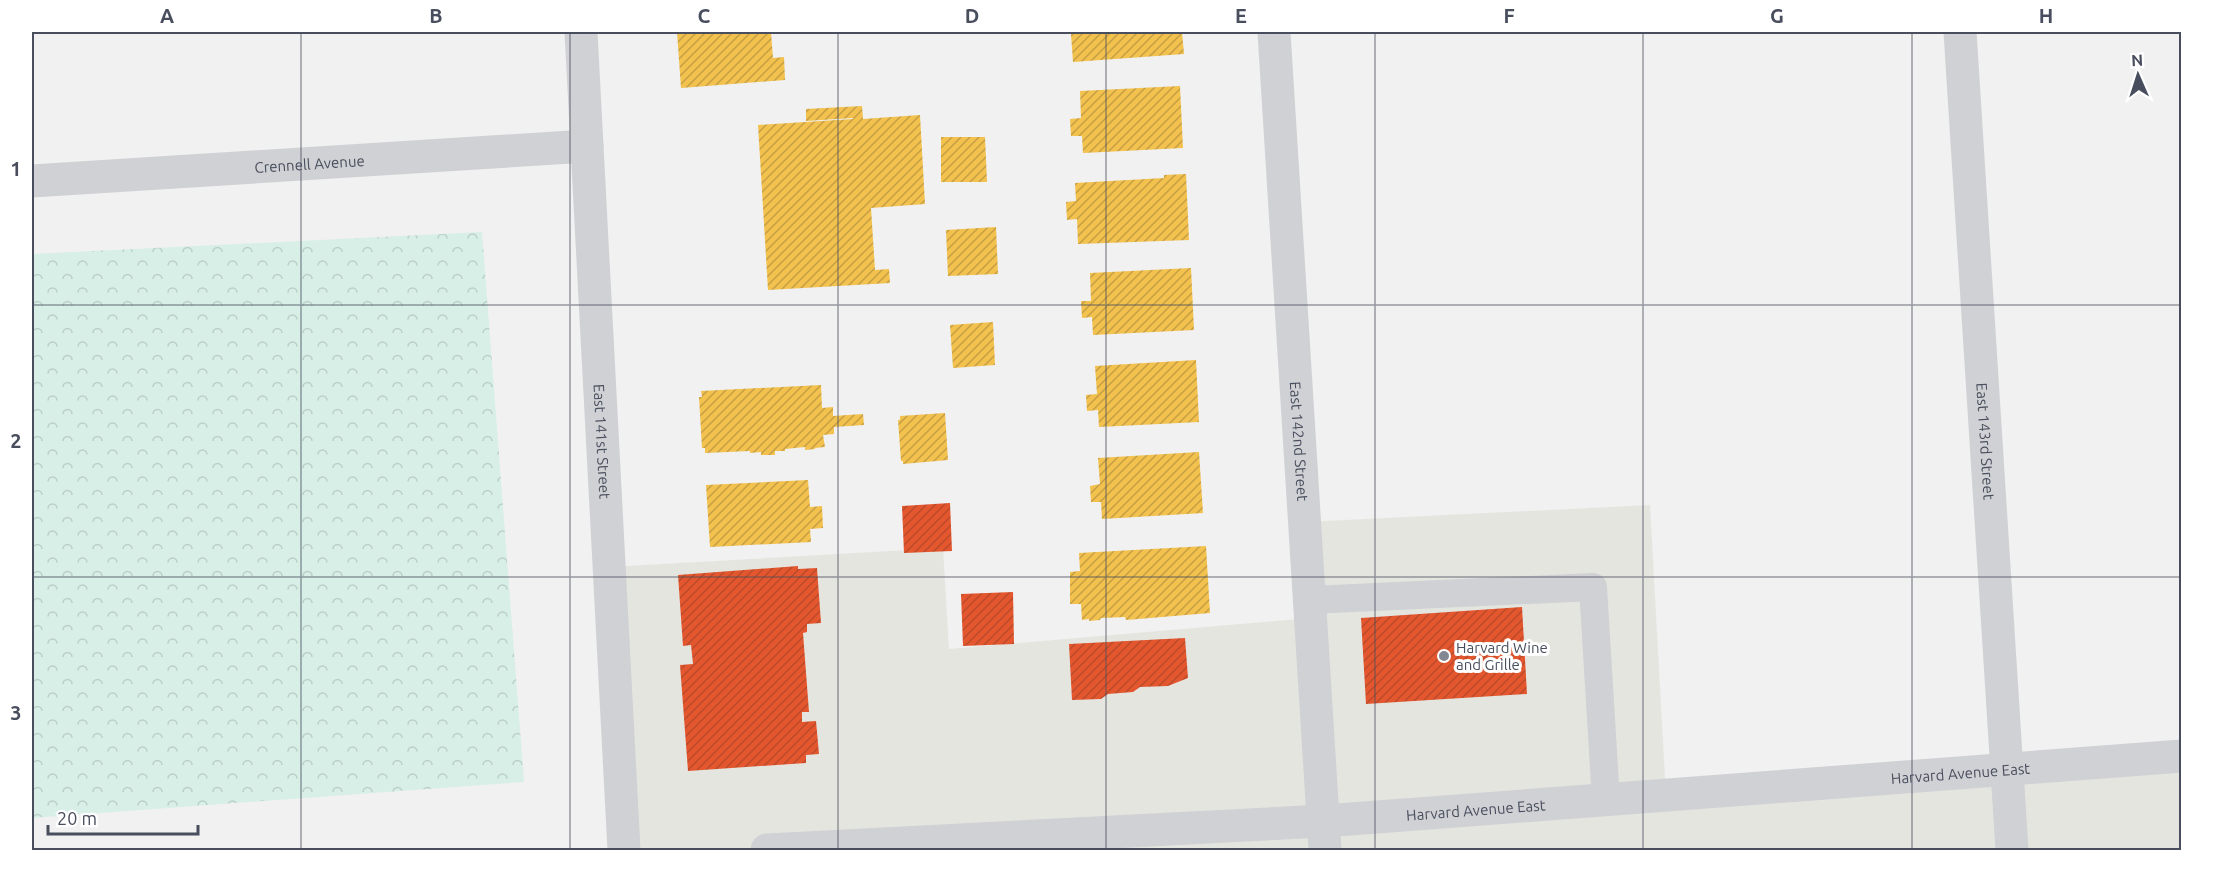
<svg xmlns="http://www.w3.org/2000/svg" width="2213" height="882" font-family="Ubuntu,sans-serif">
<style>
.commercial{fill:#e5e5e0}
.park{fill:url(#park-crowns)}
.homes{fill:url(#homes-hatch)}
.shops{fill:url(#shops-hatch)}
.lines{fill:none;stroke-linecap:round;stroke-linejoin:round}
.service{stroke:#cfd1d4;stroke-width:28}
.minor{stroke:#cfd1d4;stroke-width:33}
.secondary{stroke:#d0d1d5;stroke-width:33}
.grid{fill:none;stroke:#484e5d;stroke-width:1.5;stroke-opacity:0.55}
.poi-dot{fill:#838791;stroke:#fff;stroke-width:2}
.labels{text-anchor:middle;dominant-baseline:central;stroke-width:6;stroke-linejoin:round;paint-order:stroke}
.street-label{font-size:15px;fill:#484e5d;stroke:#fff}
.poi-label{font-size:15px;fill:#484e5d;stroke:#fff;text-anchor:start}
.neatline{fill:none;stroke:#484e5d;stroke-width:2}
.grid-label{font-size:20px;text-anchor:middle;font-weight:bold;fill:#484e5d}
</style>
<defs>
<pattern id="park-crowns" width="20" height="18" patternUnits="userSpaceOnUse" patternTransform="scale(1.5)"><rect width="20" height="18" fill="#d7efe7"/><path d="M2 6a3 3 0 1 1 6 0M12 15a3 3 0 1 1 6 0" fill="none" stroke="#bacfc9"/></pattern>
<pattern id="homes-hatch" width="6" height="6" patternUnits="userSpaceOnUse" patternTransform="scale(1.5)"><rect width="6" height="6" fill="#f2c14e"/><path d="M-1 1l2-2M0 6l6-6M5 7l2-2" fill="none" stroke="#c69f44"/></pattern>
<pattern id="shops-hatch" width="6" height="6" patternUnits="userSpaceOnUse" patternTransform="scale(1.5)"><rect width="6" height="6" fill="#e4572e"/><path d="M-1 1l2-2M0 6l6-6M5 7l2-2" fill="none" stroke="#bb4a2a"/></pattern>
</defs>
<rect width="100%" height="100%" fill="#f1f1f1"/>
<polygon class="commercial" points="1650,505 1666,796 2181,756 2181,850 624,850 609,567 943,548 949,649 1311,618 1305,522"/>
<polygon class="park" points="482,232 524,782 32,818 32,254"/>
<g class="homes">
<polygon points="677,32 771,32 773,58 784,57 785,80 681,88"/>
<polygon points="1086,32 1182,32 1184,54 1073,62 1071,34"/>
<polygon points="1180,86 1183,148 1083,153 1082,136 1071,136 1070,119 1081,118 1080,91"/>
<polygon points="862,106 863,119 920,115 925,204 871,208 875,270 889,269 890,283 768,290 758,125 853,119 853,118 806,121 806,109"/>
<polygon points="941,137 985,137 987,182 941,182"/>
<polygon points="1186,174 1189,240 1078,244 1077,219 1067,220 1066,202 1076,201 1075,183 1164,178 1164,175"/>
<polygon points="996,227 998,274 948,276 946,230"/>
<polygon points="1191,268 1194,330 1093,335 1092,317 1082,318 1081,301 1091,301 1090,273"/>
<polygon points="993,322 995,365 953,368 950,325"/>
<polygon points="1196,360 1199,422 1099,427 1098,410 1087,411 1086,395 1097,394 1095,366"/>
<polygon points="821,385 822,408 833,407 833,416 863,414 864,425 834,427 834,434 823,435 825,447 815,448 815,449 805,450 805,447 785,449 785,451 775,451 775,455 761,455 761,452 750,453 750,451 705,453 705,448 702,448 699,397 702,397 701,391"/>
<polygon points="945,413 948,460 903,464 903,461 901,461 898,420 900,420 900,416"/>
<polygon points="1199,452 1203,513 1102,519 1101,502 1091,502 1090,486 1100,484 1098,458"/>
<polygon points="808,480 810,507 822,506 823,528 810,529 811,542 710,547 706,485"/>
<polygon points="1206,546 1210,613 1126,620 1125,617 1101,618 1100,620 1089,621 1089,619 1082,620 1081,604 1070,604 1070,572 1080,571 1079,553"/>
</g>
<g class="shops">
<polygon points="950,503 952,551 904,553 902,506"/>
<polygon points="798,566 798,569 817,568 821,623 807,624 807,632 803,633 809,712 802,712 802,722 816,721 819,754 806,755 806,763 688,771 680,665 693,664 691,645 683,646 678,575"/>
<polygon points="1013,592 1014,644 963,646 961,594"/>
<polygon points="1522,607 1527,694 1366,704 1361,618"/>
<polygon points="1185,638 1188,678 1168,686 1140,687 1133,692 1108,694 1101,699 1072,700 1069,644"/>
</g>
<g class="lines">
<polyline class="service" points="1310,600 1593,587 1606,801"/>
<g class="minor">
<path id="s1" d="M581,32L624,850"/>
<path id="s2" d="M1274,32L1325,850"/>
<path id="s3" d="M1960,32L2012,850"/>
<path id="s4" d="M32,181L587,146"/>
</g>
<path class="secondary" id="s5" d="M767,850L1324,821L2182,756"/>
</g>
<path class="grid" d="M301,32V850M570,32V850M838,32V850M1106,32V850M1375,32V850M1643,32V850M1912,32V850M32,305H2182M32,577H2182"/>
<circle class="poi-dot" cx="1444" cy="656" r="6"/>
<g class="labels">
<g class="street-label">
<text stroke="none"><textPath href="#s4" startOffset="278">Crennell Avenue</textPath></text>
<text stroke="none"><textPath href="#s1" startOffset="410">East 141st Street</textPath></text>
<text stroke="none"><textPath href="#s2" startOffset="410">East 142nd Street</textPath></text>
<text stroke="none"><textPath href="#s3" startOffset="410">East 143rd Street</textPath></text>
<text stroke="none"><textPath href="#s5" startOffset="1196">Harvard Avenue East</textPath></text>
<text stroke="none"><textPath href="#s5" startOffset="710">Harvard Avenue East</textPath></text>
</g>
<g class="poi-label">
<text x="1456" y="647">Harvard Wine<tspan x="1456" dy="17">and Grille</tspan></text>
</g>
</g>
<rect width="2213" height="882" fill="none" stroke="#ffffff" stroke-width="66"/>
<g transform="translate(2138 75) rotate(357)" stroke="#ffffff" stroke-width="4.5" paint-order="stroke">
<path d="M0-4.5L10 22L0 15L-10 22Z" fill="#484e5d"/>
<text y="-9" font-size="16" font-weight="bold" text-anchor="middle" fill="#484e5d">N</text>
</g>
<path d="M48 825v9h150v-9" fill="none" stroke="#484e5d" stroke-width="3"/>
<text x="57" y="825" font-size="18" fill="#484e5d" stroke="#ffffff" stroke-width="4.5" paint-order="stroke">20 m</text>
<rect x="33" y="33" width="2147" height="816" class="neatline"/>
<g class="grid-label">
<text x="167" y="23">A</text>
<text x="436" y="23">B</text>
<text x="704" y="23">C</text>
<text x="972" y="23">D</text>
<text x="1241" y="23">E</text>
<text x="1509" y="23">F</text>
<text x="1777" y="23">G</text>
<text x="2046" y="23">H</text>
<text x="16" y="176">1</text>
<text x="16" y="448">2</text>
<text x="16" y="720">3</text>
</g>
</svg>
